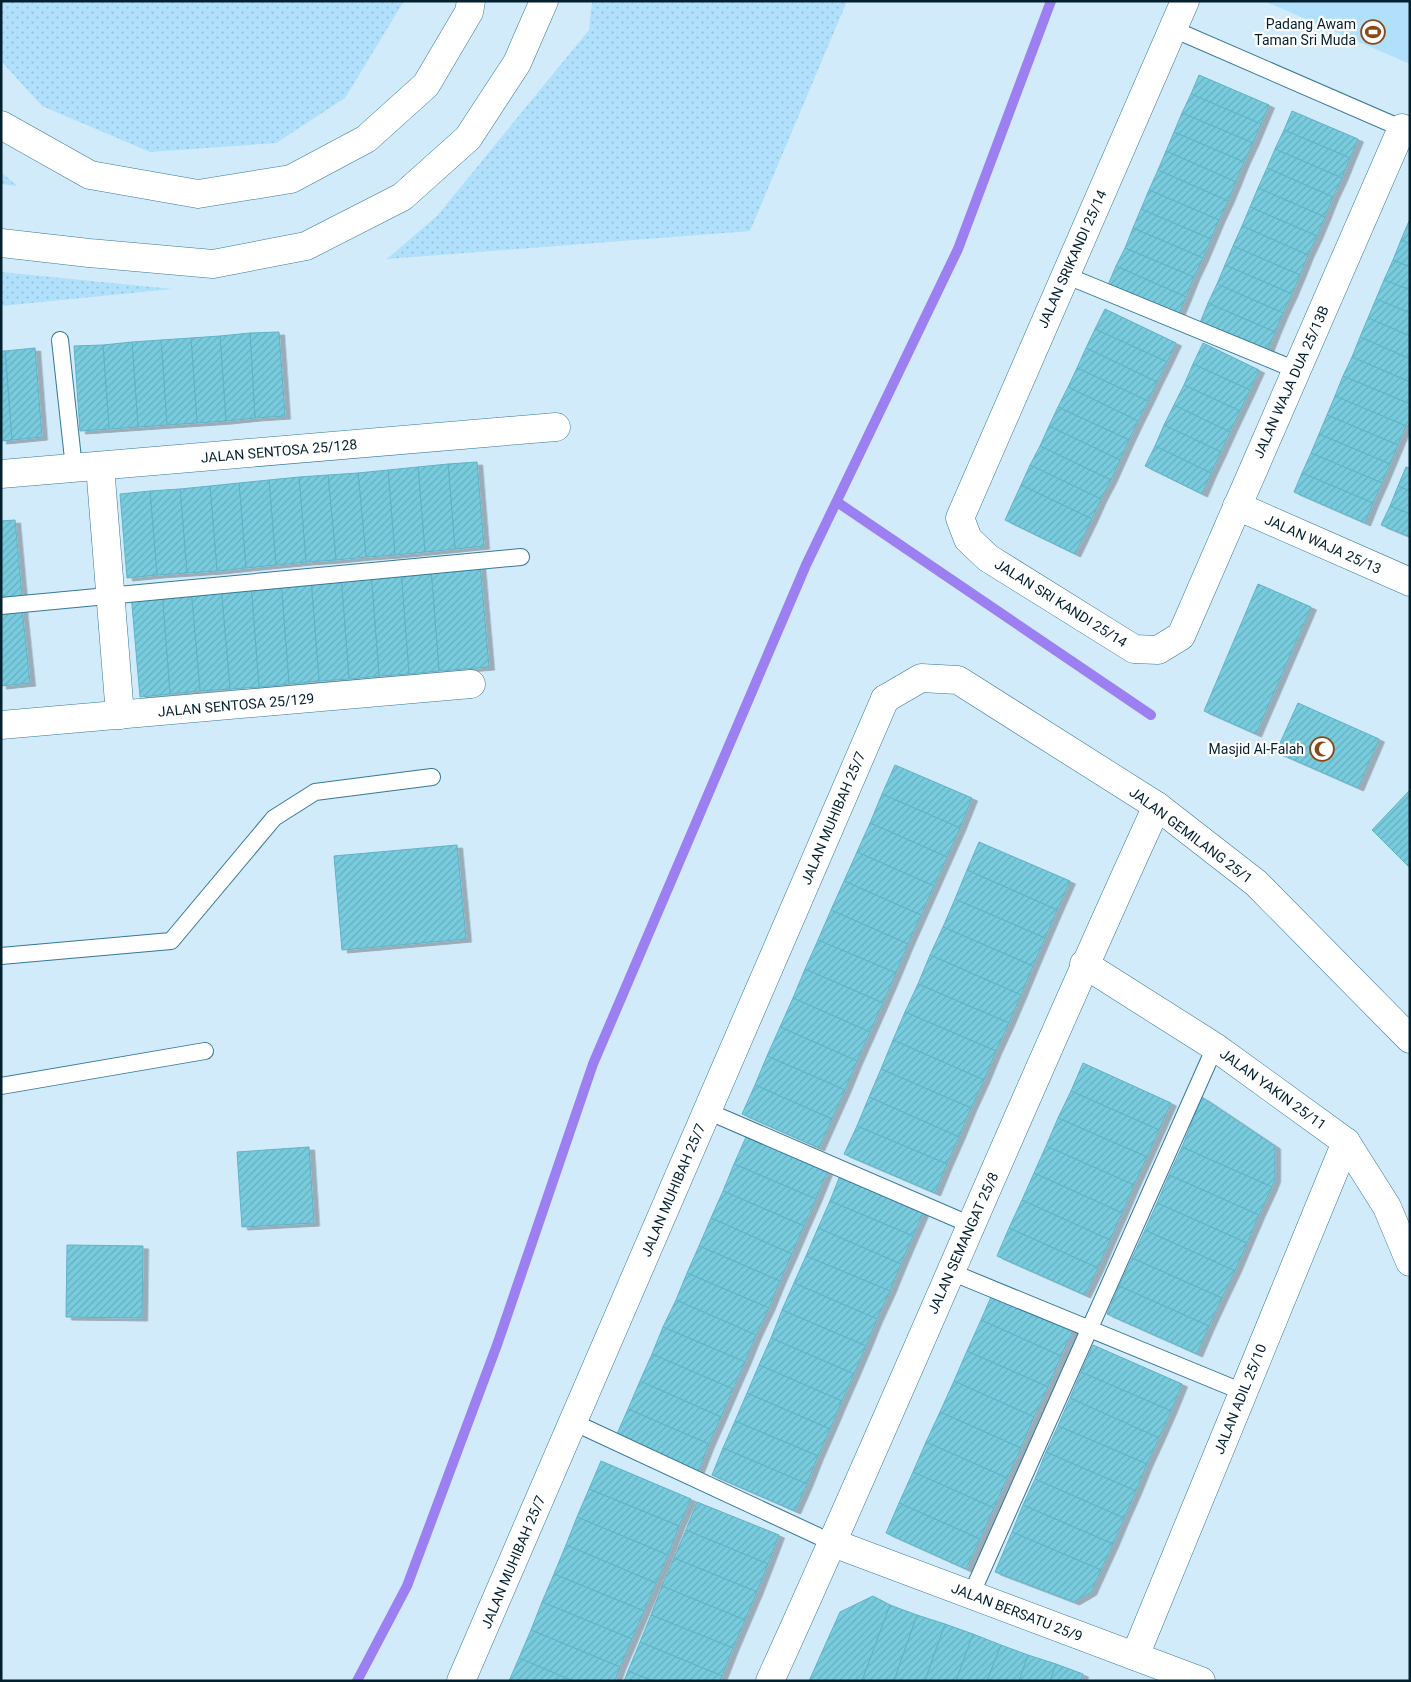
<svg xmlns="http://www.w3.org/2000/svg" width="1411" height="1682" font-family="Roboto,sans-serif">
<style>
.grass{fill:url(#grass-dots)}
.garden{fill:#b0e0fb}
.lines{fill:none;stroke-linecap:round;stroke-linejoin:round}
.stream{stroke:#9c80f2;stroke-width:10}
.building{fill:url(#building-hatch);stroke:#5fb3c5;filter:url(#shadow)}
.service-casing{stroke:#34799a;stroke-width:18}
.minor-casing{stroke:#34799a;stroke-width:29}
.tertiary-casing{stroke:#34799a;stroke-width:29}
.motorway-casing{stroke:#34799a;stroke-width:29}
.service{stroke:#fff;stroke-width:16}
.minor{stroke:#fff;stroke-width:28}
.tertiary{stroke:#fff;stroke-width:28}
.motorway{stroke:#fff;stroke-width:28}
.labels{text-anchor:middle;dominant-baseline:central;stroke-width:4.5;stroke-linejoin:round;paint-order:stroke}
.poi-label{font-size:14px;fill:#03202e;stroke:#fff;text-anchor:end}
.street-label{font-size:14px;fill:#03202e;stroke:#fff}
</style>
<defs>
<pattern id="grass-dots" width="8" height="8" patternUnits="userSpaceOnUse" patternTransform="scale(1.25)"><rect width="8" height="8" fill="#b0e0fb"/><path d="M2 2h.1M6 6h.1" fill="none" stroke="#96c0d7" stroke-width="1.8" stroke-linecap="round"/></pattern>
<pattern id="building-hatch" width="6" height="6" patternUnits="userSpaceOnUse" patternTransform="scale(1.25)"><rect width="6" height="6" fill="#78ccde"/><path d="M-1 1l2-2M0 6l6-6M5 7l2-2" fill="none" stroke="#66afbf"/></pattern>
<filter id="shadow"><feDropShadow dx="5.5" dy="3" stdDeviation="0" flood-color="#0004"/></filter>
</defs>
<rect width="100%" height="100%" fill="#d1ebfa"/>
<g class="grass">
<polygon points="1,1 404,1 345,98 276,143 150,152 42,106 1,61"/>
<polygon points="592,1 847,1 750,231 387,259 437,216 589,30"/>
<polygon points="1,172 17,186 1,184"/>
<polygon points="1,272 172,289 1,306"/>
</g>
<polygon class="garden" points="1264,1 1410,1 1410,64"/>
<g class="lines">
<g class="stream">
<polyline points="837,502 1151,715"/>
<polyline points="357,1681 407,1586 497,1345 593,1064 806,565 958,249 1051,1"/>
</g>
</g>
<g class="building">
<polygon points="1199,75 1269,105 1261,124 1191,94"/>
<polygon points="1191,94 1261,124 1253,143 1182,113"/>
<polygon points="1292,111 1358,139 1350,158 1284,130"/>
<polygon points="1182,113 1253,143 1244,162 1174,132"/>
<polygon points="1284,130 1350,158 1342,178 1275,149"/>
<polygon points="1174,132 1244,162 1236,182 1166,151"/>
<polygon points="1275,149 1342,178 1333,197 1267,168"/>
<polygon points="1166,151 1236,182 1228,201 1158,170"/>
<polygon points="1267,168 1333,197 1325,217 1258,188"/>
<polygon points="1158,170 1228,201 1219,220 1149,190"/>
<polygon points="1258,188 1325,217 1317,236 1250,207"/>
<polygon points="1149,190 1219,220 1211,239 1141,209"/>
<polygon points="1250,207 1317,236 1308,255 1242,226"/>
<polygon points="1141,209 1211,239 1203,258 1133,228"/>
<polygon points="1409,221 1410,222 1410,244 1401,240"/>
<polygon points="1242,226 1308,255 1300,275 1233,246"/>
<polygon points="1133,228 1203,258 1194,277 1125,248"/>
<polygon points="1401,240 1410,244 1410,267 1393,260"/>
<polygon points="1233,246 1300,275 1292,294 1225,265"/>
<polygon points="1125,248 1194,277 1186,297 1116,266"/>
<polygon points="1393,260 1410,267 1410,290 1384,280"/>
<polygon points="1225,265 1292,294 1283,313 1217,284"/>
<polygon points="1116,266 1186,297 1178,316 1108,285"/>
<polygon points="1384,280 1410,290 1410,313 1376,299"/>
<polygon points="1217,284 1283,313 1275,332 1208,303"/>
<polygon points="1376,299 1410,313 1410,336 1368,318"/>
<polygon points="1208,303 1275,332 1267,352 1200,323"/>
<polygon points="1105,309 1176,343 1167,362 1095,329"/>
<polygon points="1368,318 1410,336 1410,359 1360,337"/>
<polygon points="1095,329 1167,362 1157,382 1086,348"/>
<polygon points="279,332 285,416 255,418 250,333"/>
<polygon points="250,333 255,418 226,421 220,336"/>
<polygon points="220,336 226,421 197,423 191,338"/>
<polygon points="1360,337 1410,359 1410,382 1352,357"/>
<polygon points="191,338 197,423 167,425 161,340"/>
<polygon points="161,340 167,425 138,427 132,342"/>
<polygon points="132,342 138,427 109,429 103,345"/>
<polygon points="1203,343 1259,370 1250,390 1193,364"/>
<polygon points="103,345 109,429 80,431 74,346"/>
<polygon points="35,348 42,437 12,440 5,351"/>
<polygon points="1086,348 1157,382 1148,401 1077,368"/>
<polygon points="1,351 5,351 12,440 1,441"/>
<polygon points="1352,357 1410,382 1410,404 1343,376"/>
<polygon points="1193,364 1250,390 1240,411 1184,385"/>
<polygon points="1077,368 1148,401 1138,421 1068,387"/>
<polygon points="1343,376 1410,404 1410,417 1406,426 1335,396"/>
<polygon points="1184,385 1240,411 1230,432 1174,405"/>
<polygon points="1068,387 1138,421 1129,440 1058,407"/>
<polygon points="1335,396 1406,426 1398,445 1327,415"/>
<polygon points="1174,405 1230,432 1221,452 1164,425"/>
<polygon points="1058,407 1129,440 1120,460 1049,426"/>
<polygon points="1327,415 1398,445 1390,464 1319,434"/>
<polygon points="1164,425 1221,452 1211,473 1155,446"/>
<polygon points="1049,426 1120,460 1111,480 1040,446"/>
<polygon points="1319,434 1390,464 1382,483 1311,453"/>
<polygon points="1040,446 1111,480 1101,499 1030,465"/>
<polygon points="1155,446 1211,473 1202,494 1145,466"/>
<polygon points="1311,453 1382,483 1373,503 1302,473"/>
<polygon points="477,462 484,546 455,549 448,464"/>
<polygon points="448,464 455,549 425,552 418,467"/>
<polygon points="1030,465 1101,499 1092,519 1021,485"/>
<polygon points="418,467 425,552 395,555 388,470"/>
<polygon points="1406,467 1410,468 1410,491 1398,486"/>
<polygon points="388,470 395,555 366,557 358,473"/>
<polygon points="358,473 366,557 336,560 328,475"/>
<polygon points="1302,473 1373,503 1365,523 1294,492"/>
<polygon points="328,475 336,560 306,562 299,477"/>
<polygon points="299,477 306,562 276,565 269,480"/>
<polygon points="269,480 276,565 246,568 239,483"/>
<polygon points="239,483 246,568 217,571 210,486"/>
<polygon points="1021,485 1092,519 1075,554 1005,520"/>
<polygon points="210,486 217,571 187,573 180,489"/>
<polygon points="1398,486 1410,491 1410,514 1390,506"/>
<polygon points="180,489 187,573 157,575 150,491"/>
<polygon points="150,491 157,575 127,578 120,494"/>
<polygon points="1390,506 1410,514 1410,537 1381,525"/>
<polygon points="15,520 22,596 1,598 1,521"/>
<polygon points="480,564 489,667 439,671 431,569"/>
<polygon points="431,569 439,671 409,674 401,571"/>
<polygon points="401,571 409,674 379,676 371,573"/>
<polygon points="371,573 379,676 349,679 341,576"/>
<polygon points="341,576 349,679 319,681 311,579"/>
<polygon points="311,579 319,681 289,684 281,581"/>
<polygon points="281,581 289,684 259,687 251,584"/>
<polygon points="251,584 259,687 230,689 221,586"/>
<polygon points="1258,584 1311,607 1256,734 1204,711"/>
<polygon points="221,586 230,689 200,691 191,589"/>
<polygon points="191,589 200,691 170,694 162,591"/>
<polygon points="162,591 170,694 140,697 131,594"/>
<polygon points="22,608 30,683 1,686 1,611"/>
<polygon points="1298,703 1379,739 1358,788 1276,752"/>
<polygon points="895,765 972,798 960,828 882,794"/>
<polygon points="1410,790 1410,868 1372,830"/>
<polygon points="882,794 960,828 947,857 870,823"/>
<polygon points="870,823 947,857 934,886 857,852"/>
<polygon points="979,842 1070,881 1057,910 967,870"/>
<polygon points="457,845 466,939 342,950 334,856"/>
<polygon points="857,852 934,886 921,915 844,881"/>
<polygon points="967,870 1057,910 1045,938 955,899"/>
<polygon points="844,881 921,915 908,944 831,910"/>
<polygon points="955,899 1045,938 1033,966 943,927"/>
<polygon points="831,910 908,944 896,973 818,940"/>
<polygon points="943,927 1033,966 1021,995 930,955"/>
<polygon points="818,940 896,973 883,1003 805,969"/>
<polygon points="930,955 1021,995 1009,1023 918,984"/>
<polygon points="805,969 883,1003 870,1032 793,998"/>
<polygon points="918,984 1009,1023 996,1051 905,1012"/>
<polygon points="793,998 870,1032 857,1061 780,1027"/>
<polygon points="905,1012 996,1051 984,1080 893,1040"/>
<polygon points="780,1027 857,1061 845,1090 767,1056"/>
<polygon points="893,1040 984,1080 971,1108 881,1069"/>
<polygon points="767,1056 845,1090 832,1119 755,1085"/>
<polygon points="1083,1063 1171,1103 1159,1130 1071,1091"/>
<polygon points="881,1069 971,1108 959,1137 869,1097"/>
<polygon points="755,1085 832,1119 819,1148 742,1114"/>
<polygon points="1071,1091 1159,1130 1147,1157 1058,1118"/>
<polygon points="869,1097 959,1137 947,1164 857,1126"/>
<polygon points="1202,1097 1275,1146 1275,1179 1272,1187 1182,1147"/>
<polygon points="1058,1118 1147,1157 1134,1185 1046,1146"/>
<polygon points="857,1126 947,1164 935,1193 844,1154"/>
<polygon points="746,1137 827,1172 816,1199 734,1164"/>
<polygon points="1046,1146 1134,1185 1122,1213 1034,1173"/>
<polygon points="309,1147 314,1223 242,1227 237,1152"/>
<polygon points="1182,1147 1272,1187 1259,1215 1169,1175"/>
<polygon points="734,1164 816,1199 804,1226 723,1191"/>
<polygon points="841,1173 925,1209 913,1236 830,1201"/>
<polygon points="1034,1173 1122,1213 1110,1240 1022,1200"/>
<polygon points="1169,1175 1259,1215 1247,1243 1157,1203"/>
<polygon points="723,1191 804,1226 792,1254 711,1218"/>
<polygon points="1022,1200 1110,1240 1098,1268 1009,1228"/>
<polygon points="830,1201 913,1236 901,1264 818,1228"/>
<polygon points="1157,1203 1247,1243 1235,1271 1145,1230"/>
<polygon points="711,1218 792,1254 780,1281 699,1246"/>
<polygon points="818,1228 901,1264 890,1291 806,1256"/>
<polygon points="1009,1228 1098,1268 1085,1295 997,1256"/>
<polygon points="1145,1230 1235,1271 1222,1298 1132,1258"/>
<polygon points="67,1245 143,1246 142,1318 66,1317"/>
<polygon points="699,1246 780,1281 769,1308 687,1273"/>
<polygon points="806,1256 890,1291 877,1319 794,1283"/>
<polygon points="1132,1258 1222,1298 1209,1326 1119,1286"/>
<polygon points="687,1273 769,1308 756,1335 676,1300"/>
<polygon points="794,1283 877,1319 866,1346 782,1310"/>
<polygon points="1119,1286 1209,1326 1197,1354 1107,1314"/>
<polygon points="994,1290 1075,1326 1061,1356 981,1320"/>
<polygon points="676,1300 756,1335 745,1362 663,1327"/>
<polygon points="782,1310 866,1346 854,1374 771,1338"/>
<polygon points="981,1320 1061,1356 1048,1387 967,1351"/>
<polygon points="663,1327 745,1362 733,1389 652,1354"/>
<polygon points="771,1338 854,1374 842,1401 759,1365"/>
<polygon points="1093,1345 1182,1384 1171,1411 1081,1372"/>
<polygon points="967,1351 1048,1387 1034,1417 954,1381"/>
<polygon points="652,1354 733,1389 721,1417 640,1381"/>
<polygon points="759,1365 842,1401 830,1429 747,1393"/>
<polygon points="1081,1372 1171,1411 1159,1438 1070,1398"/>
<polygon points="640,1381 721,1417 709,1444 628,1409"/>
<polygon points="954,1381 1034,1417 1021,1448 940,1412"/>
<polygon points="747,1393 830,1429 818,1456 735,1421"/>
<polygon points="1070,1398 1159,1438 1147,1464 1058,1426"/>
<polygon points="628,1409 709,1444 698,1472 616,1436"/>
<polygon points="940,1412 1021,1448 1007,1478 926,1442"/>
<polygon points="735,1421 818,1456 807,1484 723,1448"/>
<polygon points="1058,1426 1147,1464 1136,1491 1046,1452"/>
<polygon points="926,1442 1007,1478 994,1508 913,1472"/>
<polygon points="723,1448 807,1484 795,1511 712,1475"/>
<polygon points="1046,1452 1136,1491 1124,1518 1035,1479"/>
<polygon points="601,1461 691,1499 679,1526 589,1489"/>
<polygon points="913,1472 994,1508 980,1539 899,1503"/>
<polygon points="1035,1479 1124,1518 1113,1544 1023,1505"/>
<polygon points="589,1489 679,1526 668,1555 577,1517"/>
<polygon points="697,1502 779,1535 768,1564 686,1530"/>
<polygon points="899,1503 980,1539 966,1569 886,1533"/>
<polygon points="1023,1505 1113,1544 1101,1570 1012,1532"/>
<polygon points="577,1517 668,1555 656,1583 566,1545"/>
<polygon points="686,1530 768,1564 757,1592 674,1558"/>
<polygon points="1012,1532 1101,1570 1091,1592 1074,1602 995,1572"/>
<polygon points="566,1545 656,1583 644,1611 554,1574"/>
<polygon points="674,1558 757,1592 745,1620 662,1586"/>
<polygon points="554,1574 644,1611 632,1639 542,1602"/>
<polygon points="662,1586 745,1620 733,1648 651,1615"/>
<polygon points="873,1596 890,1605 862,1681 809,1681 840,1612"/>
<polygon points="542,1602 632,1639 620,1667 531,1630"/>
<polygon points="890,1605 917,1615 894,1681 862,1681"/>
<polygon points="651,1615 733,1648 722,1676 640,1642"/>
<polygon points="917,1615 945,1624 925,1681 894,1681"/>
<polygon points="945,1624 973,1634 956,1681 925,1681"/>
<polygon points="531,1630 620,1667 615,1681 573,1681 519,1658"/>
<polygon points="973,1634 1001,1645 987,1681 956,1681"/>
<polygon points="640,1642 722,1676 720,1681 653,1681 628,1671"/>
<polygon points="1001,1645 1028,1655 1019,1681 987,1681"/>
<polygon points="1028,1655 1056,1664 1050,1681 1019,1681"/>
<polygon points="519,1658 573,1681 509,1681"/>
<polygon points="1056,1664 1083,1674 1081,1681 1050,1681"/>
<polygon points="628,1671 653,1681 624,1681"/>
</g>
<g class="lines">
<g class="service-casing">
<g id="service">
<polyline points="1173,29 1410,132"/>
<polyline points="1065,275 1296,370"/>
<polyline points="60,340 74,468"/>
<polyline points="1,606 521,557"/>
<polyline points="1,956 171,941 274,818 315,792 432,777"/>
<polyline points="1,1086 205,1051"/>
<polyline points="707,1111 971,1225"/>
<polyline points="951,1272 1243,1392"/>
<polyline points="573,1422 833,1543"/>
<polyline points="971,1595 1215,1047"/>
</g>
</g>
<g class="minor-casing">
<g id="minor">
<polyline points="1185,1 960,518 968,539 988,558 1134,649 1158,650 1181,636 1402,128"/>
<polyline points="100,466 120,715"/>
<polyline points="1,474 556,427"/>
<polyline points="1237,506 1410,582"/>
<polyline points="1,725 471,684"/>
<polyline points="1084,964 1215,1047 1346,1142 1387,1207 1410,1262"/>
<polyline points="833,1543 1201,1681"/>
<polyline points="1135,1656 1346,1142"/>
<polyline points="461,1681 885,699"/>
<path d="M770,1681C902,1391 1024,1096 1157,806"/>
</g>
</g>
<g class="tertiary-casing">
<polyline id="tertiary" points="885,699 921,678 958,680 1157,806 1256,883 1410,1039"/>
</g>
<g class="motorway-casing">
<g id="motorway">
<polyline points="1,125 90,175 198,194 291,179 366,139 426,85 469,12 471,1"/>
<polyline points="1,243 89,253 213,264 306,246 402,197 468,138 517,63 544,1"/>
</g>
</g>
<use href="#service" class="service"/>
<use href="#minor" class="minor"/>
<use href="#tertiary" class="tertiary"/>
<use href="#motorway" class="motorway"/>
</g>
<defs>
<g id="stadium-ring" transform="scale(1.25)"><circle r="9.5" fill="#fff" stroke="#8b4918" stroke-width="1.5"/><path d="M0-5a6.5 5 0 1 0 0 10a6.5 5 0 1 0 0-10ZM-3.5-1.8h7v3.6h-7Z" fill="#8b4918"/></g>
<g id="mosque-ring" transform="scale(1.25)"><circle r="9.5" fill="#fff" stroke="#8b4918" stroke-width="1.5"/><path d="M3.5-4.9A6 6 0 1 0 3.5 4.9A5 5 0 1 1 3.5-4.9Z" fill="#8b4918"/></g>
</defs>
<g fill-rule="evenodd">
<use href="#stadium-ring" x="1373" y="32"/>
<use href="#mosque-ring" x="1322" y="749"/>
</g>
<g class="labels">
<g class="poi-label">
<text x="1356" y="24">Padang Awam<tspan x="1356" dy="16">Taman Sri Muda</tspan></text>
<text x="1304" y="749">Masjid Al-Falah</text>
</g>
<g class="street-label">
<text transform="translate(1072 259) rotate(-66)">JALAN SRIKANDI 25/14</text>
<text transform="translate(1291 382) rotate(-66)">JALAN WAJA DUA 25/13B</text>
<text transform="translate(279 451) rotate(-5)">JALAN SENTOSA 25/128</text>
<text transform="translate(1323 544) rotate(24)">JALAN WAJA 25/13</text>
<text transform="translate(1061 603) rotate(32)">JALAN SRI KANDI 25/14</text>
<text transform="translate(236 705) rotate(-5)">JALAN SENTOSA 25/129</text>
<text transform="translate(833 818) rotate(-67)">JALAN MUHIBAH 25/7</text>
<text transform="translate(1191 835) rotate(37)">JALAN GEMILANG 25/1</text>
<text transform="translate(1273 1089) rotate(36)">JALAN YAKIN 25/11</text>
<text transform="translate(673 1190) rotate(-67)">JALAN MUHIBAH 25/7</text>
<text transform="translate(963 1243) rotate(-66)">JALAN SEMANGAT 25/8</text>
<text transform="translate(1240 1399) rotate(-68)">JALAN ADIL 25/10</text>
<text transform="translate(513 1562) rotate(-67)">JALAN MUHIBAH 25/7</text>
<text transform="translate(1017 1612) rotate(21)">JALAN BERSATU 25/9</text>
</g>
</g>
<rect width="1411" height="1682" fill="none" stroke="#03202e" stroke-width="5"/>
</svg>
